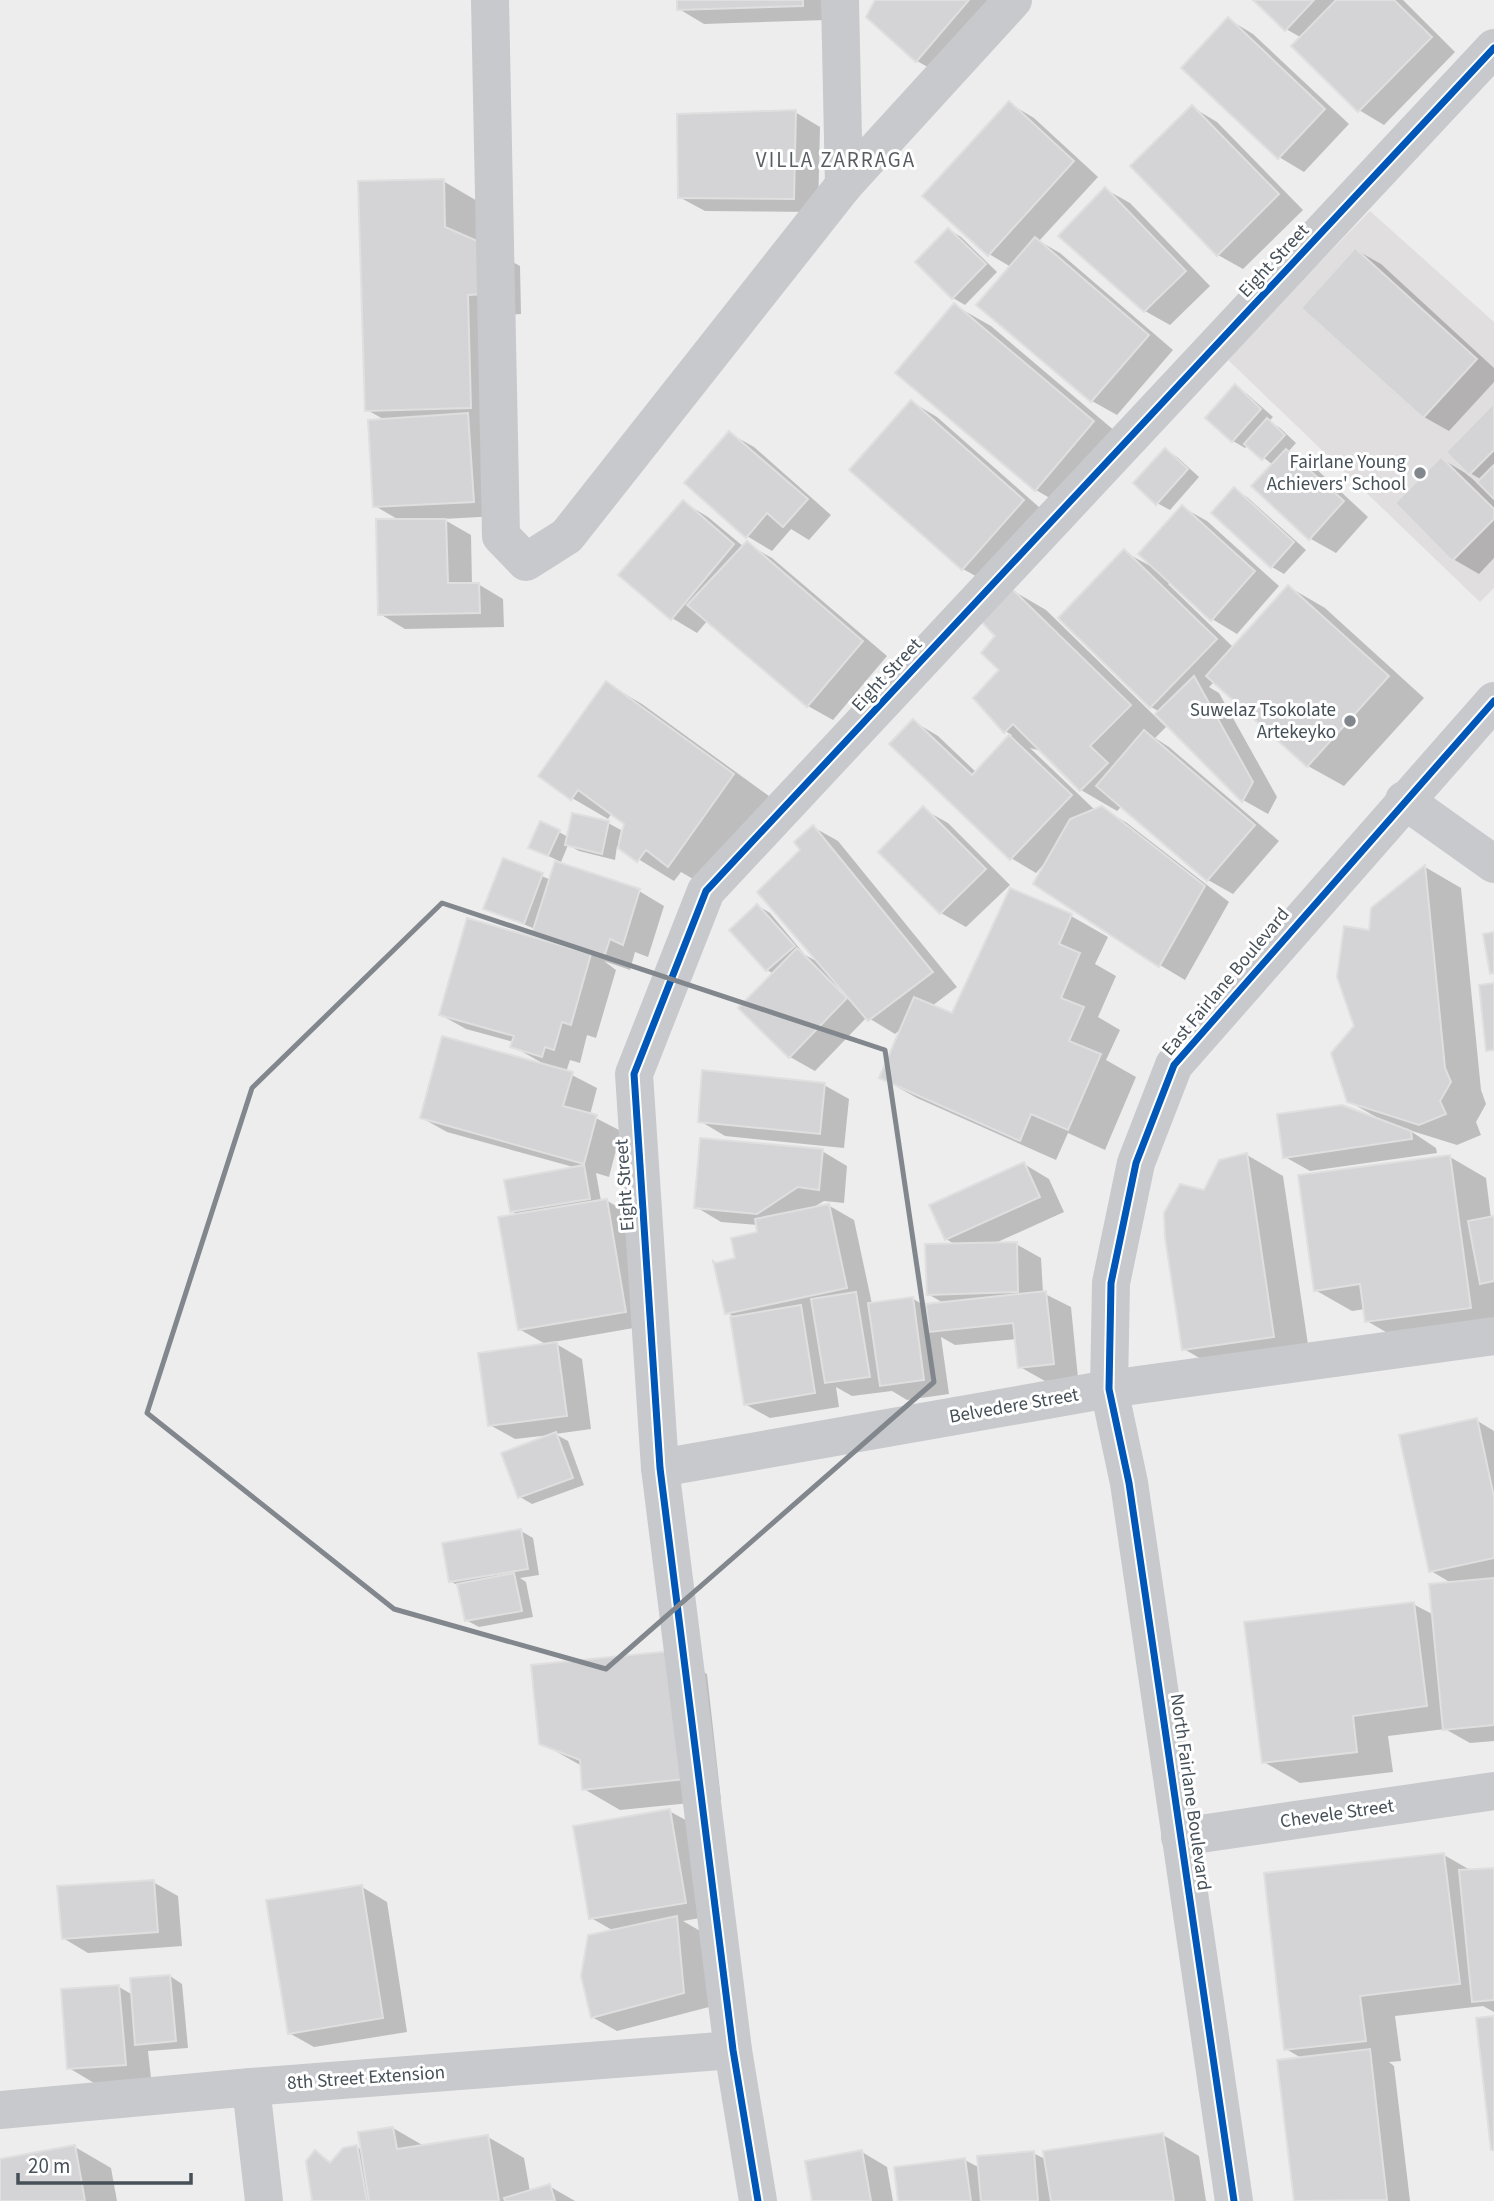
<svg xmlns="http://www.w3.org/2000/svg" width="1494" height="2201" font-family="'Source Sans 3',sans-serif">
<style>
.education{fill:#e0dede}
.shadow{fill:#0003}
.building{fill:#d4d4d6;stroke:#dfdfe0;stroke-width:2}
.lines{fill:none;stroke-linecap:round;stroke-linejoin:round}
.minor{stroke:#c7c9cc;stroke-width:38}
.tertiary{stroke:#c7c9cc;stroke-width:38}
.cycleway-casing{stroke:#fff;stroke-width:11}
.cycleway{stroke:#0057b8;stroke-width:7}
.marked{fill:none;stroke:#81878c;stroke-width:5;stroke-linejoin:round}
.poi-dot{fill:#81878c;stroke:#fff;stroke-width:2.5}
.labels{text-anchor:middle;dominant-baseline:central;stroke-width:6;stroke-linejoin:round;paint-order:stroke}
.street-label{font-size:19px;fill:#465058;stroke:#fff}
.poi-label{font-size:19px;fill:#465058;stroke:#fff;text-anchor:end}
.neighbourhood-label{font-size:21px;letter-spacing:2px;fill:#595d61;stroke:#fff}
</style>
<rect width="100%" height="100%" fill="#eeeded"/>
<polygon class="education" points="1370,211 1494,322 1494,588 1480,602 1226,358"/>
<g class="shadow">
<polygon points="679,0 827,0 827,20 704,24 679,9"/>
<polygon points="877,0 1006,0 942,75 917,61"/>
<polygon points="1256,0 1403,0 1455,52 1384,125 1359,110 1302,38 1286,29"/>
<polygon points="1228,19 1253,34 1349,124 1304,172 1279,157"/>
<polygon points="1009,103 1034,118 1098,177 1039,241 1060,253 1173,350 1117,415 1092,401 979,305 1011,267 989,254"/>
<polygon points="1192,107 1217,122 1303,210 1243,269 1218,255"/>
<polygon points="795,112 820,127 818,212 705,211 679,197"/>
<polygon points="443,181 479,202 480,244 520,266 521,314 504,315 498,516 443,519 471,535 472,585 478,584 503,599 504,627 405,629 380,614 399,520 375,506 385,420 367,410"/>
<polygon points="1105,189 1130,203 1210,286 1170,325 1145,311"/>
<polygon points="949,230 961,237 997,272 965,305 953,298"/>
<polygon points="1356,250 1381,264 1494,368 1494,382 1449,431 1424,417"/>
<polygon points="954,305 991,326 1129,443 1072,511 1036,490"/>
<polygon points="1235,387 1247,394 1273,417 1269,421 1280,428 1296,443 1288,452 1312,465 1368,517 1336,553 1311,539 1254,486 1273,465 1248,445 1245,448 1233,441"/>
<polygon points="912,402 937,417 1048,515 988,583 963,569 851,470"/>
<polygon points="1494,405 1494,558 1479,574 1453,559 1442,459 1467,474 1478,484 1482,480 1470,473"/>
<polygon points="729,433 754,447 831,515 809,540 791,529 772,551 747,536"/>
<polygon points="1165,450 1177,457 1199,477 1170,510 1157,503"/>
<polygon points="1235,490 1247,497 1306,550 1284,574 1272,567"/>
<polygon points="683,502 708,517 744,547 747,544 772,558 887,656 833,720 808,706 708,620 697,633 672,618"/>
<polygon points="1182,507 1207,521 1279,586 1237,634 1212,619 1171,582 1168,584 1234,648 1289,587 1325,608 1424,698 1344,786 1308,766 1215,681 1209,687 1219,693 1277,797 1268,814 1243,800 1158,714 1160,712 1151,707 1061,618 1125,552 1152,567"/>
<polygon points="1010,589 1046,610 1166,727 1155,738 1169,747 1279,841 1233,894 1208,880 1122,806 1117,811 1081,790 1042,751 1030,748 1096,811 1102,808 1127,823 1229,902 1185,980 1160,965 1044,864 1036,873 1011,858 913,721 938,736 977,773 1012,735 1005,731 998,636"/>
<polygon points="606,683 642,704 769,796 705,886 681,872 674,881 617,846 615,860 579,851 568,845 561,862 530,847 559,832 568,837 608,823 621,830 618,843 621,843 626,824 612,813 608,819 572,798"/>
<polygon points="923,809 948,823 1010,885 966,927 941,913 880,851"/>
<polygon points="813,827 838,841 957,987 932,1006 953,1016 1011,890 1071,916 1108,937 1095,964 1116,976 1098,1017 1120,1030 1106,1060 1136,1077 1105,1150 1068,1133 1056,1160 917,1098 881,1078 902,1028 895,1034 867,1017 815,1071 790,1057 774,974 767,970 758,906 770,913 805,955 820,963 802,850"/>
<polygon points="504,860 551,880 639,891 664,906 648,957 635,952 630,970 604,961 616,970 596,1038 587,1035 580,1063 570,1060 566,1072 597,1088 590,1115 621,1131 609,1177 596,1173 601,1201 606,1200 631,1215 651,1325 553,1342 582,1359 591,1429 555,1434 568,1441 584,1485 532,1504 520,1497 550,1435 515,1439 490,1425 547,1345 519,1329 519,1216 512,1211 577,1168 447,1132 422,1118 544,1064 512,1046 514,1042 466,1029 441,1015 553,943 534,932 535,929 486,908"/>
<polygon points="1425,867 1461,888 1481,1090 1486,1104 1476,1122 1481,1135 1457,1145 1409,1130 1436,1148 1437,1153 1310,1171 1285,1157 1378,1118 1348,1101 1356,1027 1373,909"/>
<polygon points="824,1085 849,1099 844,1148 725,1136 700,1121"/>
<polygon points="822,1151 847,1166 844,1203 824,1201 812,1208 828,1205 854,1220 872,1304 912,1298 928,1308 945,1304 928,1294 956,1245 946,1239 1024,1164 1049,1179 1064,1212 993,1244 1016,1244 1041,1258 1043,1293 1071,1307 1078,1378 1045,1381 1020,1367 1017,1339 955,1345 941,1337 949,1394 907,1400 892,1391 852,1396 836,1387 839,1407 770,1418 745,1404 736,1318 726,1312 738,1260 759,1234 758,1225 721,1222 696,1207"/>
<polygon points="1247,1155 1283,1176 1310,1358 1220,1370 1184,1349 1205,1192"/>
<polygon points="1450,1157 1486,1178 1491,1218 1494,1218 1494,1330 1403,1342 1367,1321 1365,1309 1352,1311 1315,1290"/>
<polygon points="1476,1420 1494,1431 1494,1741 1470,1743 1445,1729 1388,1736 1393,1772 1300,1783 1264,1762 1413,1604 1434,1615 1453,1584 1431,1571"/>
<polygon points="521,1531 533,1538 539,1575 520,1578 526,1582 533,1617 479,1627 466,1620 459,1586 450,1581"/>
<polygon points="671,1653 707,1674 721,1800 620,1810 584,1789 582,1766 541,1743"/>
<polygon points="669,1811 695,1825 711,1916 683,1921 702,1932 709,2007 617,2031 592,2017 614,1931 591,1918"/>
<polygon points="1444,1855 1472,1871 1494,1869 1494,2012 1483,2006 1395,2016 1401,2061 1389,2062 1394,2066 1410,2201 1296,2201 1279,2061 1303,2059 1286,2049"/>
<polygon points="153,1882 178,1896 182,1946 88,1953 63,1938"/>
<polygon points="362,1887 387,1902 407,2032 314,2047 289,2033"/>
<polygon points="170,1976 182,1984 188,2048 148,2051 151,2078 94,2083 69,2068 119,1987 133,1995"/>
<polygon points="393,2128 424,2146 488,2137 524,2158 530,2192 549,2186 575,2201 314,2201 316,2152 332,2163 357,2147 363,2151"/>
<polygon points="1163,2135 1199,2156 1206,2201 900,2201 965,2160 980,2168 1033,2153 1047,2160"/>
<polygon points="75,2147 111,2168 117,2201 0,2201 0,2160"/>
<polygon points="862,2152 887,2167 893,2201 813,2201"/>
</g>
<g class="building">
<polygon points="677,0 803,0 803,6 677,10"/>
<polygon points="875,0 969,0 916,62 866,17"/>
<polygon points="1253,0 1314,0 1285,31"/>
<polygon points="1336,0 1394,0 1432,37 1358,112 1291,46"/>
<polygon points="1228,17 1325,109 1278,159 1181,68"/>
<polygon points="1009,101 1074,161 988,256 922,196"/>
<polygon points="1192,105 1279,194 1217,256 1130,166"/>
<polygon points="796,110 794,199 678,198 677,114"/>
<polygon points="444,179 445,227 484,244 485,294 468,295 471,408 365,411 358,181"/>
<polygon points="1105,187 1186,271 1144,312 1058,236"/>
<polygon points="948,228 986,264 952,299 915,262"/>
<polygon points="1035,237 1149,335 1091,402 976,305"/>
<polygon points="1355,248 1477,359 1423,418 1301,308"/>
<polygon points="954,303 1094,421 1035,491 895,373"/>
<polygon points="1235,384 1261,409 1232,442 1205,418"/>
<polygon points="911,400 1024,500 962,570 849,470"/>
<polygon points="1494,403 1494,450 1469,475 1446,452"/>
<polygon points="468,413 474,502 373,507 368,420"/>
<polygon points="1267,418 1285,435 1262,460 1244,444"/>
<polygon points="729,431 808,499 783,527 767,513 746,538 684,483"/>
<polygon points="1165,448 1188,469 1156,505 1133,483"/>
<polygon points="1286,449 1344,501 1309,540 1251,486"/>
<polygon points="1441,457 1494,509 1494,519 1452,561 1395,503"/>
<polygon points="1494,465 1494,499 1477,482"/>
<polygon points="1234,487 1294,542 1271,568 1211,513"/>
<polygon points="683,500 734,544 671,620 618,575"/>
<polygon points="1182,505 1255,571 1211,621 1138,554"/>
<polygon points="376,519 446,519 448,583 479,583 480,613 378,615"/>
<polygon points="747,541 863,641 807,707 687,605"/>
<polygon points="1124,549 1217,639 1150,708 1058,618"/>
<polygon points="1288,585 1389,676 1307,767 1206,676"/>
<polygon points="1010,587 1131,705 1090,746 1108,763 1080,791 1013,724 1004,733 973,698 999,670 981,653 995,636 979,619"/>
<polygon points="1194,676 1253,782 1242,802 1155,714"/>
<polygon points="606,681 734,774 668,867 646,850 637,862 618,848 624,824 578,790 571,800 538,776"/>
<polygon points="913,719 972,775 1009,735 1072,795 1010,860 889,744"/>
<polygon points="1144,730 1255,825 1207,881 1096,786"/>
<polygon points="923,806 986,869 940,914 878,852"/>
<polygon points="1102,806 1205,886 1159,967 1033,884 1070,819"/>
<polygon points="572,813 609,821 602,854 565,845"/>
<polygon points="540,821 560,830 548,856 528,848"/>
<polygon points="813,825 933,972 868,1021 757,892 800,850 794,842"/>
<polygon points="503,858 543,873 524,924 483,909"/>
<polygon points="555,861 640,889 623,945 610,939 604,957 532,933"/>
<polygon points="1425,865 1445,1068 1451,1082 1440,1101 1446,1114 1419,1125 1347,1102 1331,1053 1354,1026 1337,977 1344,926 1369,930 1371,908"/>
<polygon points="1010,888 1072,914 1059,944 1080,953 1061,998 1084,1007 1069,1041 1101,1054 1068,1130 1031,1114 1020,1141 879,1078 914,997 952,1013"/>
<polygon points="757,904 795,946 766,971 729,930"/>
<polygon points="467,918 591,954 571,1025 562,1022 554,1050 545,1047 542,1057 510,1047 514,1036 439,1015"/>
<polygon points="1494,932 1494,973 1490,974 1483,934"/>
<polygon points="797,948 847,998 789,1058 738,1008"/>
<polygon points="1494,983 1494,1050 1486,1051 1479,985"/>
<polygon points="442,1036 573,1072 563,1106 597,1115 584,1164 420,1118"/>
<polygon points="702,1070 825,1083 820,1134 698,1122"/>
<polygon points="1342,1105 1411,1131 1412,1139 1283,1158 1277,1114"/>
<polygon points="700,1138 823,1149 819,1190 798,1187 757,1214 694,1208"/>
<polygon points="1247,1153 1274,1337 1182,1350 1165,1237 1164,1213 1180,1184 1204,1190 1219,1160"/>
<polygon points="1450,1155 1471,1308 1365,1322 1360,1284 1314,1291 1298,1175"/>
<polygon points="1024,1162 1040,1197 945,1240 929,1205"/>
<polygon points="584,1165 590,1199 510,1212 504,1180"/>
<polygon points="607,1199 626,1312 518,1330 498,1217"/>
<polygon points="829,1204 847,1288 725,1314 713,1261 716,1263 735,1258 731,1238 757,1232 755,1219"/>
<polygon points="1494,1216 1494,1281 1480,1284 1468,1221"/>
<polygon points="1017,1242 1018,1292 927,1295 925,1244"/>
<polygon points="1046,1291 1054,1364 1018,1368 1013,1323 929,1332 926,1304"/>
<polygon points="856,1292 870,1377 825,1383 811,1299"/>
<polygon points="913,1297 924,1380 880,1386 868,1303"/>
<polygon points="801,1305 815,1393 744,1405 730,1317"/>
<polygon points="557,1342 567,1416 488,1426 478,1353"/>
<polygon points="1477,1418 1494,1497 1494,1558 1429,1572 1399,1435"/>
<polygon points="556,1432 573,1478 518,1498 501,1453"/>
<polygon points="521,1529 528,1569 449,1582 442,1543"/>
<polygon points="514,1573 522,1611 465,1621 457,1584"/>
<polygon points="1494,1578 1494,1725 1443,1730 1429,1584"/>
<polygon points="1414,1602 1427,1706 1353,1716 1357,1752 1262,1763 1244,1622"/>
<polygon points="671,1651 685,1779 582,1790 580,1760 539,1744 531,1665"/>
<polygon points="670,1809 686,1903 589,1919 573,1826"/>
<polygon points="1444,1853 1460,1984 1360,1996 1366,2041 1284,2050 1264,1873"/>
<polygon points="1494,1868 1494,2000 1472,2002 1459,1870"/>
<polygon points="154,1880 158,1932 62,1939 57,1886"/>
<polygon points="362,1885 383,2018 288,2034 266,1900"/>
<polygon points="677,1916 684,1993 591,2018 581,1976 588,1935"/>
<polygon points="170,1975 176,2041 135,2045 130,1978"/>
<polygon points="119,1985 126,2065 67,2069 61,1989"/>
<polygon points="1494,2016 1494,2150 1491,2150 1476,2018"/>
<polygon points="1370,2049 1387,2200 1294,2201 1277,2060"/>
<polygon points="393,2127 397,2149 488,2135 499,2201 369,2201 358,2132"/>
<polygon points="1163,2133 1174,2201 1051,2201 1043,2151"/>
<polygon points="75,2145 85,2201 0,2201 0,2159"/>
<polygon points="357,2145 367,2201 312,2201 306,2161 315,2150 330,2163 343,2148"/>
<polygon points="862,2150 871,2201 812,2201 805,2161"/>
<polygon points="1034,2151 1038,2201 981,2201 977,2156"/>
<polygon points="965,2158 971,2201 898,2201 894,2167"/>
<polygon points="550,2184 555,2201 505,2201 504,2198"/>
</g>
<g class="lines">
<g class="minor">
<polyline points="490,0 501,536 526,562 567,536 844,185 1013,0"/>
<polyline points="840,0 844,185"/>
<polyline points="1404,800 1494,864"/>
<polyline points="660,1468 1109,1389 1494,1336"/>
<polyline points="1180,1837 1494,1791"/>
<polyline points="251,2087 264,2201"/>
<polyline points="0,2110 251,2087 733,2050"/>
<polyline points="758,2201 733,2050 660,1468 634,1074 706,891 1494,48"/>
</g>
<polyline class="tertiary" points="1234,2201 1129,1483 1109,1389 1111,1283 1136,1163 1174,1065 1494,701"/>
<g class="cycleway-casing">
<g id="cycleway">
<polyline points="758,2201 733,2050 660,1468 634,1074 706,891 1494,48"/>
<polyline points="1234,2201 1129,1483 1109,1389 1111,1283 1136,1163 1174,1065 1494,701"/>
</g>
</g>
<use href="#cycleway" class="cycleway"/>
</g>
<path class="marked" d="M442,903L885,1050L934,1382L606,1669L394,1609L147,1413L252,1088Z"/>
<g class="poi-dot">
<circle cx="1420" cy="473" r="7"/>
<circle cx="1350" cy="721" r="7"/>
</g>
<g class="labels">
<g class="street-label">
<text transform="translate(1274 261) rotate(-47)">Eight Street</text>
<text transform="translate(887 675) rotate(-47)">Eight Street</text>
<text transform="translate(1226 982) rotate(-50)">East Fairlane Boulevard</text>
<text transform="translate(625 1185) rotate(-94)">Eight Street</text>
<text transform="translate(1014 1406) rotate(-10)">Belvedere Street</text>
<text transform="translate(1190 1792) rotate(82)">North Fairlane Boulevard</text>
<text transform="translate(1337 1814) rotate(-8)">Chevele Street</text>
<text transform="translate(366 2078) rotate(-4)">8th Street Extension</text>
</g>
<g class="poi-label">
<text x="1406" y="462">Fairlane Young<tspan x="1406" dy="22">Achievers' School</tspan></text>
<text x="1336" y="710">Suwelaz Tsokolate<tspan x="1336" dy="22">Artekeyko</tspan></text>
</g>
<g class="neighbourhood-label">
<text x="836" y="160">VILLA ZARRAGA</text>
</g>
</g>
<path d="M18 2173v10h173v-10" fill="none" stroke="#465058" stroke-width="3.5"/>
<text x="28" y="2173" font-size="21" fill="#465058" stroke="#ffffff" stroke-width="5" paint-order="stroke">20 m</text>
</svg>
